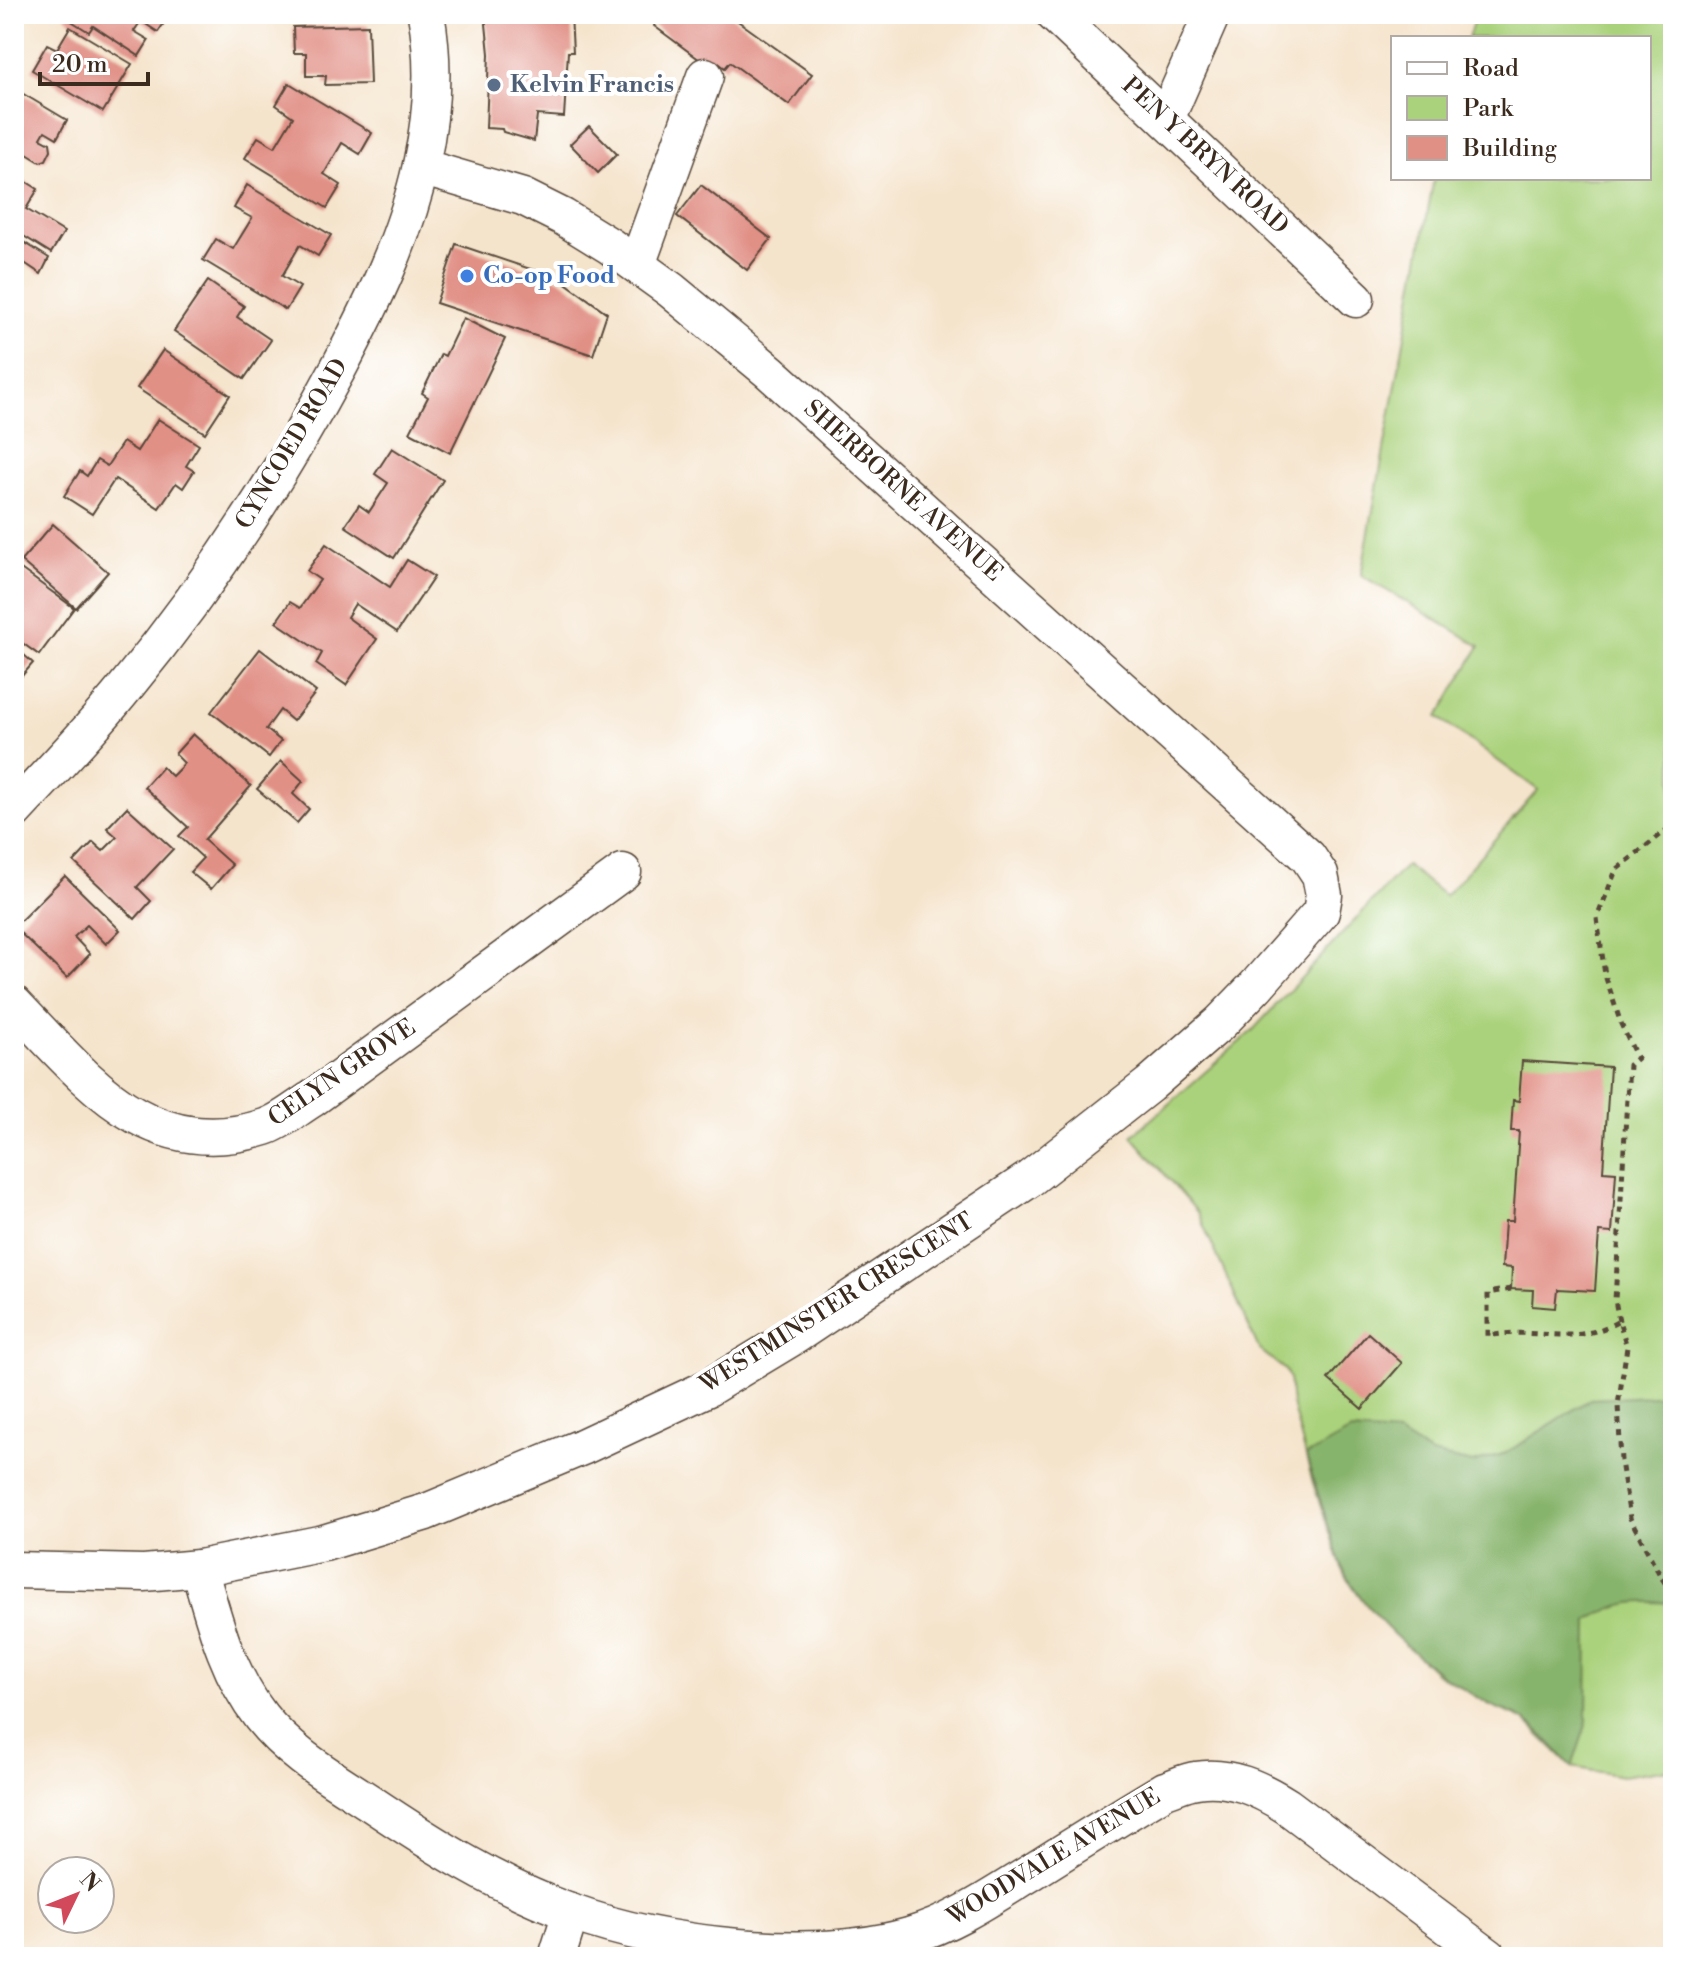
<svg xmlns="http://www.w3.org/2000/svg" width="1687" height="1971" font-family="'Libre Bodoni',serif">
<style>
.green{fill:#aad27c;stroke:#727e4d;stroke-width:2}
.forest{fill:#87b46c;stroke:#616f45;stroke-width:2}
.building{fill:#e19086}
.lines{fill:none;stroke-linecap:round;stroke-linejoin:round}
.minor-casing{stroke:#574638;stroke-width:39}
.path{stroke:#574638;stroke-width:5;stroke-dasharray:6 6;stroke-linecap:butt}
.minor{stroke:#fff;stroke-width:36}
.service-dot{fill:#5c6f8a;stroke:#fff;stroke-width:3}
.shop-dot{fill:#3f7fe0;stroke:#fff;stroke-width:3}
.labels{text-anchor:middle;dominant-baseline:central;stroke-width:8;stroke-linejoin:round;paint-order:stroke}
.service-label{font-size:24px;font-weight:bold;fill:#4e5e75;stroke:#fff;text-anchor:start}
.street-label{font-size:24px;fill:#3b2a1e;stroke:#fff}
.shop-label{font-size:24px;font-weight:bold;fill:#366cbe;stroke:#fff;text-anchor:start}
</style>
<rect width="100%" height="100%" fill="#fff"/>
<filter id="ink" filterUnits="userSpaceOnUse"><feTurbulence type="fractalNoise" baseFrequency=".0125" numOctaves="2"/><feDisplacementMap in="SourceGraphic" scale="16" xChannelSelector="R" yChannelSelector="G"/><feConvolveMatrix kernelMatrix="1 2 1 2 8 2 1 2 1" color-interpolation-filters="sRGB"/></filter>
<filter id="wash" filterUnits="userSpaceOnUse"><feTurbulence type="fractalNoise" baseFrequency=".006" numOctaves="4" result="noise"/><feDisplacementMap in="SourceGraphic" scale="32" xChannelSelector="R" yChannelSelector="G"/><feGaussianBlur stdDeviation="1.8" result="paint"/><feColorMatrix in="noise" values="0 0 0 0 0 0 0 0 0 0 0 0 0 0 0 0 0 1.4 0 .05"/><feComposite in="paint" operator="in"/></filter>
<g filter="url(#wash)">
<rect width="100%" height="100%" fill="#f5e4cc"/>
<polygon class="green" points="1476,14 1673,14 1673,1776 1668,1769 1622,1776 1572,1767 1523,1719 1490,1705 1435,1672 1386,1625 1347,1578 1341,1565 1313,1483 1292,1404 1289,1378 1285,1370 1259,1349 1198,1213 1132,1136 1252,1031 1406,865 1445,896 1538,790 1438,717 1480,646 1361,575 1434,178 1649,178 1649,38 1468,38"/>
<path class="forest" d="M1673,1395V1603C1636,1600 1620,1601 1588,1621L1587,1722L1572,1767C1557,1752 1541,1730 1523,1719C1513,1712 1499,1710 1489,1704C1436,1676 1367,1620 1341,1565L1306,1456L1351,1431L1398,1434L1431,1454L1473,1463L1506,1453L1590,1399Z"/>
<g id="blocks">
<g class="building">
<polygon points="67,14 170,14 158,32 141,21 134,31 149,40 139,56 93,26 89,32 65,17"/>
<polygon points="485,14 571,14 573,52 568,52 564,117 537,115 534,141 503,132 502,129 486,128 489,54"/>
<polygon points="658,14 728,14 812,74 789,105 730,62 725,68 716,61 711,68 654,26"/>
<polygon points="368,25 370,84 325,85 326,76 306,76 306,53 294,53 293,27"/>
<polygon points="70,27 132,64 103,112 32,70 47,44 57,49"/>
<polygon points="289,83 372,133 360,154 342,143 324,174 341,185 327,208 245,158 258,137 275,147 293,117 276,105"/>
<polygon points="20,92 67,120 57,138 45,131 41,138 50,143 51,150 46,160 40,162 14,146 14,102"/>
<polygon points="589,126 617,154 598,173 570,144"/>
<polygon points="14,174 38,189 26,209 64,232 51,253 14,230"/>
<polygon points="247,185 331,235 318,256 300,245 282,276 300,287 286,310 203,260 216,239 233,249 252,218 234,208"/>
<polygon points="701,185 771,239 747,270 677,216"/>
<polygon points="22,241 49,258 41,274 14,256"/>
<polygon points="456,244 560,279 607,313 593,355 436,303"/>
<polygon points="208,281 244,306 237,317 271,340 244,379 174,331"/>
<polygon points="463,318 505,339 450,453 410,432 428,397 422,393 441,354 445,356"/>
<polygon points="163,350 230,395 205,433 137,388"/>
<polygon points="158,419 199,445 186,466 194,471 183,488 176,483 159,508 115,479 92,514 64,496 80,471 87,476 97,460 107,466 123,442 137,451"/>
<polygon points="392,448 443,480 394,558 345,526 359,505 369,512 388,483 375,474"/>
<polygon points="53,524 108,572 76,608 21,561"/>
<polygon points="326,544 390,587 407,560 434,577 397,632 355,604 347,617 377,639 346,685 316,664 322,653 276,622 290,602 300,608 320,580 307,571"/>
<polygon points="14,564 74,608 39,655 14,637"/>
<polygon points="14,646 33,663 14,685"/>
<polygon points="260,649 316,692 293,721 280,710 266,729 281,741 269,757 211,712"/>
<polygon points="193,734 251,786 204,840 232,865 211,889 190,872 203,858 179,836 188,827 144,787 162,767 172,776 180,768 184,763 175,754"/>
<polygon points="281,761 303,781 293,794 309,809 297,823 257,789"/>
<polygon points="127,807 173,849 137,887 151,901 135,919 74,862 93,842 103,851 117,837 107,828"/>
<polygon points="65,876 120,930 106,944 87,925 74,937 90,954 67,978 14,927"/>
<polygon points="1522,1061 1610,1067 1603,1171 1616,1172 1612,1233 1599,1232 1595,1291 1557,1289 1555,1308 1532,1306 1533,1290 1511,1289 1512,1268 1502,1267 1505,1221 1513,1221 1519,1131 1511,1131 1513,1100 1519,1101"/>
<polygon points="1368,1333 1402,1363 1362,1409 1328,1379"/>
</g>
</g>
</g>
<g filter="url(#ink)">
<use href="#blocks" fill-opacity="0" stroke="#574638" stroke-width="2"/>
<g class="lines">
<g class="minor-casing">
<g id="minor">
<polyline points="1054,14 1356,299"/>
<polyline points="1166,119 1212,14"/>
<polyline points="637,265 705,76"/>
<path d="M14,811C51,771 90,731 124,689C206,589 278,481 339,367C373,303 406,235 421,165C432,116 435,63 426,14"/>
<path d="M14,1004C86,1078 148,1164 265,1127C281,1122 297,1108 312,1099L623,872"/>
<path d="M199,1568C214,1620 227,1673 261,1717C290,1754 331,1777 369,1802C433,1845 498,1886 570,1912C663,1946 813,1963 909,1936C954,1923 993,1896 1032,1872C1076,1844 1120,1817 1165,1790C1175,1787 1186,1781 1196,1780C1229,1774 1260,1789 1287,1806L1489,1957"/>
<polyline points="14,1570 144,1573 199,1568 324,1543 426,1512 582,1447 708,1388 796,1335 1028,1180 1149,1085 1220,1023 1256,986 1321,912 1324,895 1320,875 1308,857 770,372 671,290 610,246 563,217 523,197 421,167"/>
<polyline points="557,1957 571,1912"/>
</g>
</g>
<g class="path">
<path d="M1511,1289L1488,1293V1336C1538,1326 1571,1348 1619,1321L1627,1347L1618,1405L1621,1461L1630,1518L1661,1577L1673,1594"/>
<polyline points="1619,1321 1615,1300 1629,1065 1637,1058 1621,1024 1605,975 1597,918 1616,870 1673,825"/>
</g>
<use href="#minor" class="minor"/>
</g>
</g>
<circle class="service-dot" cx="494" cy="85" r="8"/>
<circle class="shop-dot" cx="467" cy="276" r="8"/>
<g class="labels">
<g class="service-label">
<text x="510" y="85">Kelvin Francis</text>
</g>
<g class="street-label">
<text transform="translate(1205 156) rotate(43)">PEN Y BRYN ROAD</text>
<text transform="translate(292 444) rotate(-59)">CYNCOED ROAD</text>
<text transform="translate(903 491) rotate(42)">SHERBORNE AVENUE</text>
<text transform="translate(342 1073) rotate(-34)">CELYN GROVE</text>
<text transform="translate(837 1303) rotate(-32)">WESTMINSTER CRESCENT</text>
<text transform="translate(1054 1857) rotate(-31)">WOODVALE AVENUE</text>
</g>
<g class="shop-label">
<text x="483" y="276">Co-op Food</text>
</g>
</g>
<rect width="1687" height="1971" fill="none" stroke="#fff" stroke-width="48"/>
<rect x="1391" y="36" width="260" height="144" fill="#ffffff" stroke="#b1aaa5" stroke-width="2"/>
<rect x="1407" y="62" width="40" height="12" fill="#ffffff" stroke="#b1aaa5" stroke-width="2"/>
<text x="1463" y="76" font-size="24" fill="#3b2a1e">Road</text>
<rect x="1407" y="96" width="40" height="24" fill="#aad27c" stroke="#b1aaa5" stroke-width="2"/>
<text x="1463" y="116" font-size="24" fill="#3b2a1e">Park</text>
<rect x="1407" y="136" width="40" height="24" fill="#e19086" stroke="#b1aaa5" stroke-width="2"/>
<text x="1463" y="156" font-size="24" fill="#3b2a1e">Building</text>
<g transform="translate(76 1895) rotate(47)"><circle r="38" fill="#ffffff" stroke="#b1aaa5" stroke-width="2"/>
<path d="M0-6L14 30L0 20L-14 30Z" fill="#d1495b"/>
<text y="-12" font-size="22" font-weight="bold" text-anchor="middle" fill="#3b2a1e">N</text>
</g>
<path d="M40 72v12h108v-12" fill="none" stroke="#3b2a1e" stroke-width="4"/>
<text x="52" y="72" font-size="24" fill="#3b2a1e" stroke="#ffffff" stroke-width="6" paint-order="stroke">20 m</text>
</svg>
